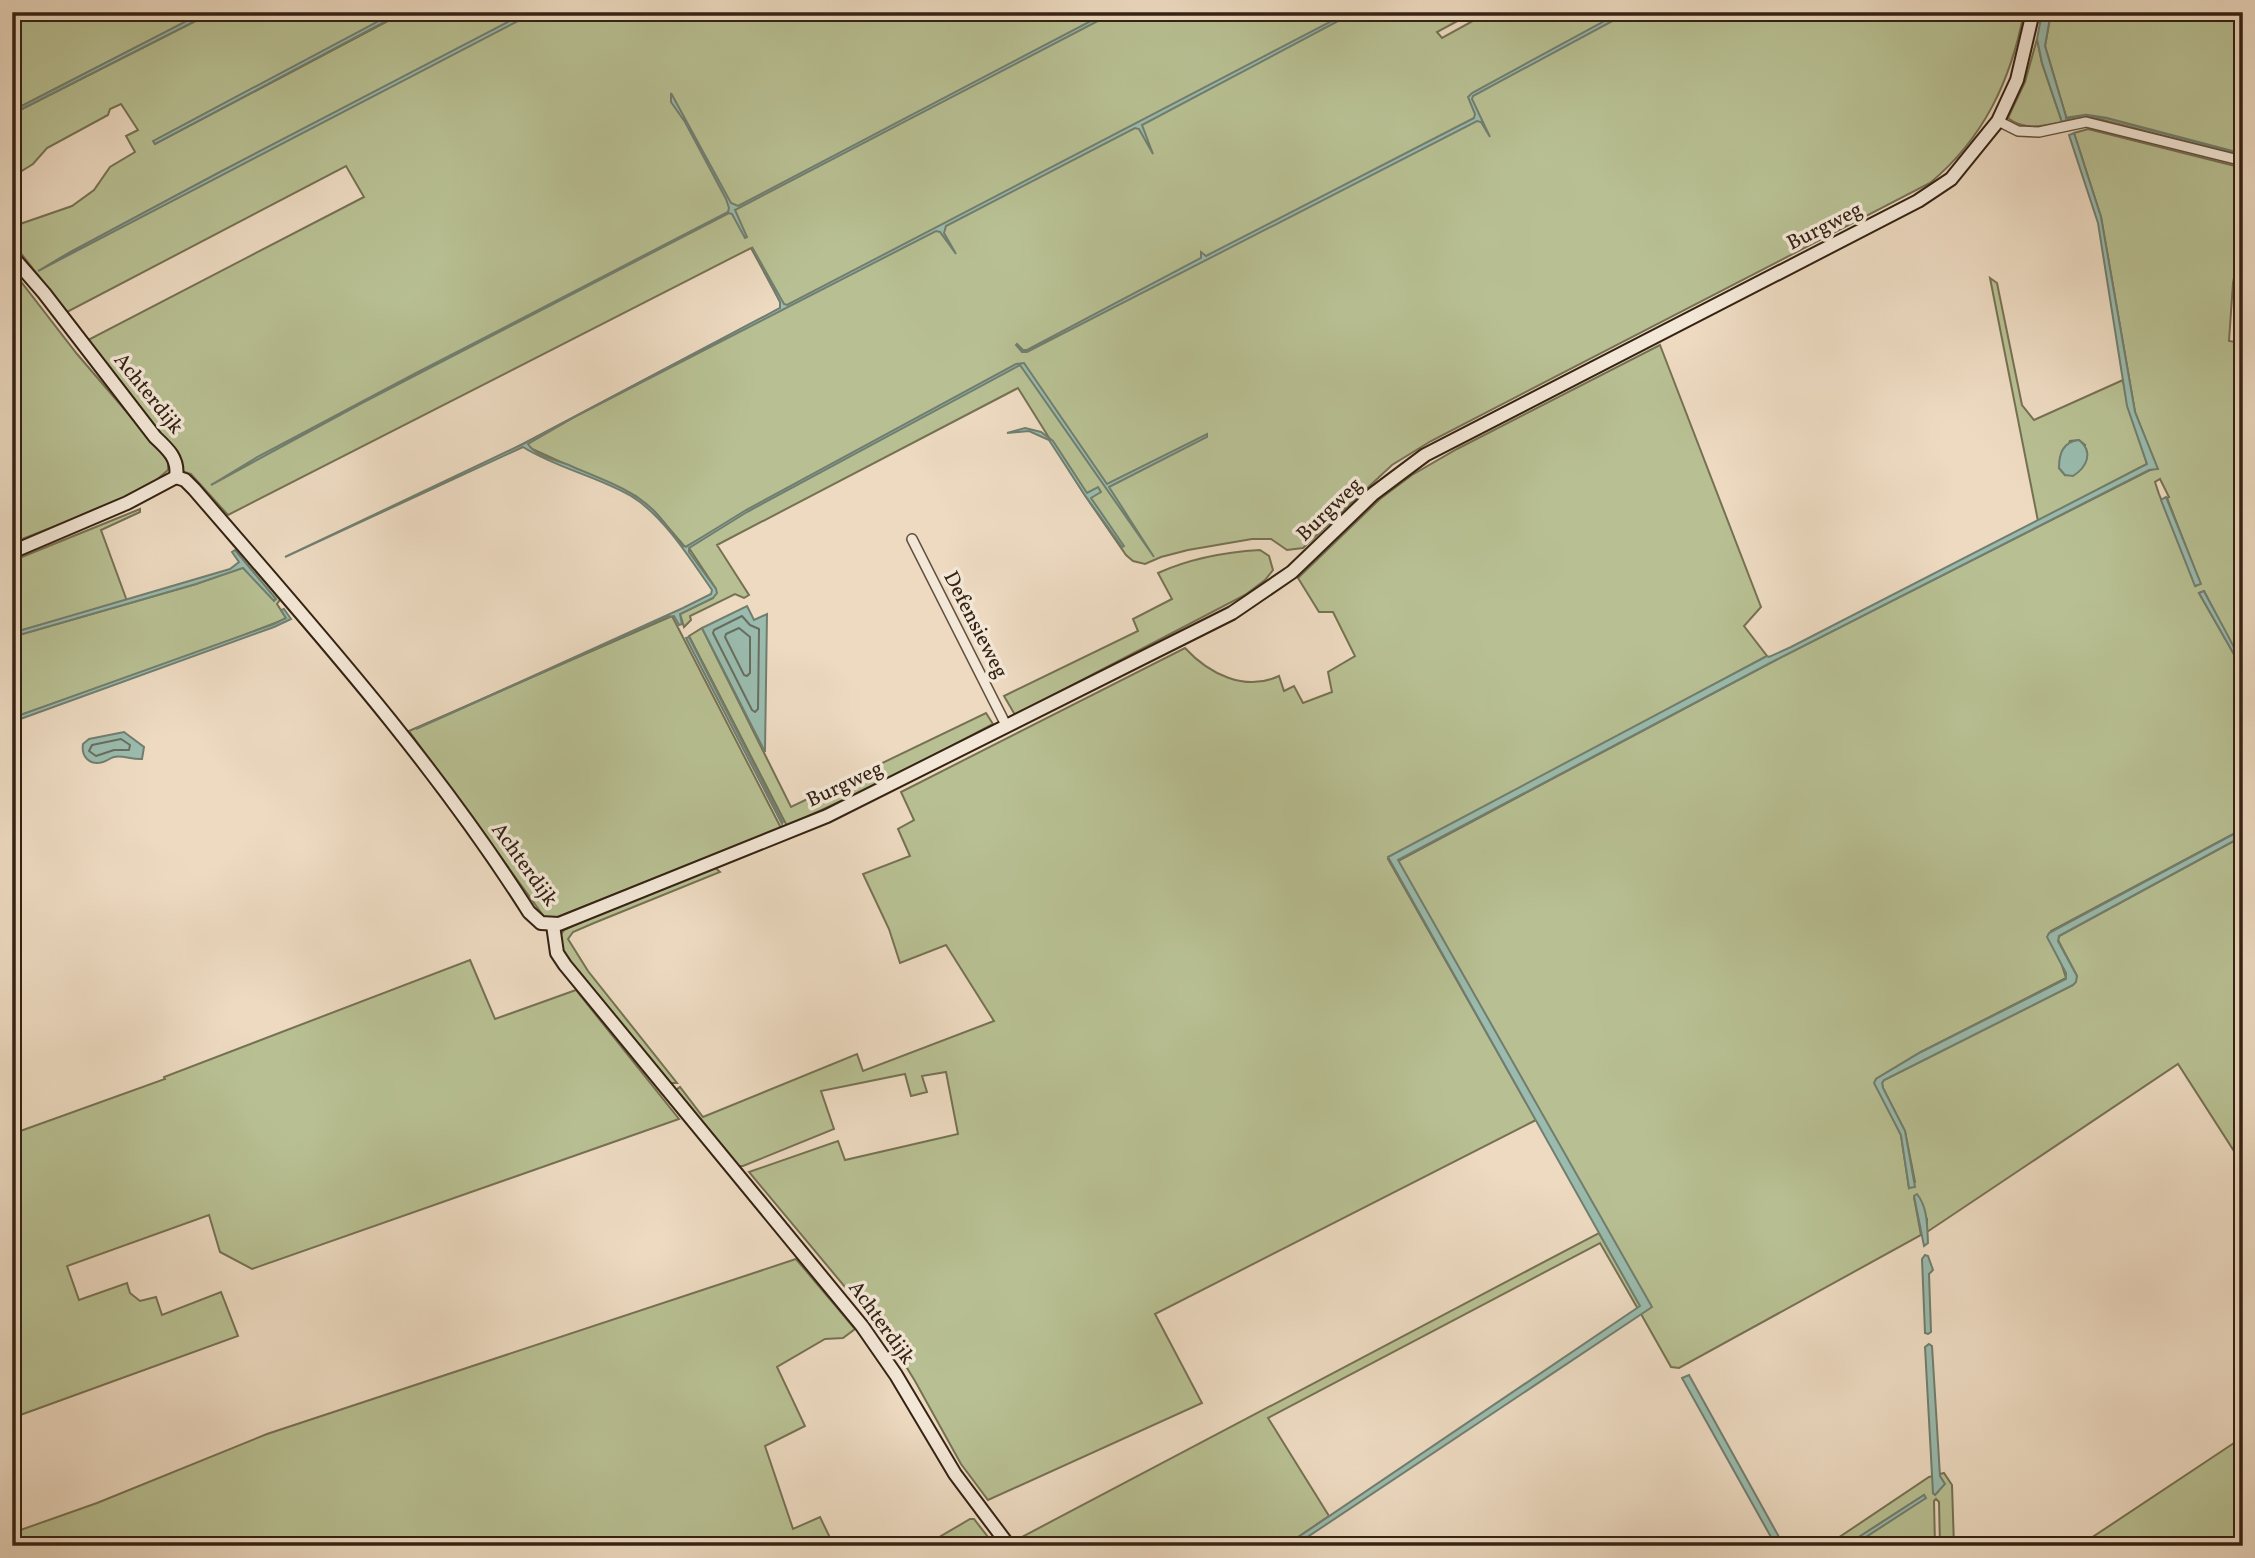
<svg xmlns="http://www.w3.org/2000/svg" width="2255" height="1558" font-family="Vollkorn,serif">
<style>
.green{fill:#b8c093;stroke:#767153;stroke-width:2;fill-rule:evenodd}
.water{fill:#9abbad;stroke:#717e6f;stroke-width:2}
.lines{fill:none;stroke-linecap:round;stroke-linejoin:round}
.shore{stroke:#676e60;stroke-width:2}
.stream{stroke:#717e6f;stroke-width:2.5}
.street-casing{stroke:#62503e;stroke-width:12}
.secondary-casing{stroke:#342213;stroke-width:16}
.street{stroke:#f3e7d7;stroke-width:9}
.secondary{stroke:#f3e7d7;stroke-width:12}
.labels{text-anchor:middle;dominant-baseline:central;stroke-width:7;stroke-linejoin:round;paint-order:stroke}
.street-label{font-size:21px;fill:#342213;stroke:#f3e7d7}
</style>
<rect width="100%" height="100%" fill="#eddac1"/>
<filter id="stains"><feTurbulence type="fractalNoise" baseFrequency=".00286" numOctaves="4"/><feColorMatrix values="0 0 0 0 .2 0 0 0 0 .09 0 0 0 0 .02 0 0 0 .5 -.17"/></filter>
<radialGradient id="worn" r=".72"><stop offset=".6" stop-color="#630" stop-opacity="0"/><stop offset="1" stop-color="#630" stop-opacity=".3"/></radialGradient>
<g class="green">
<polygon points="12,12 205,12 12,111"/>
<path d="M213,12H1474L1437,32L1442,38L1489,12H1990L1995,18L2006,12H2024C2011,80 1984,138 1930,183L1431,441L1392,465L1303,548L1287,550L1271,539H1252L1188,550L1161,557L1145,564L1133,561L1126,555L1086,497L1018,388L717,545L749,595L744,598L735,594L690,616L691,620L684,627L680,614L713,598L716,589L689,548L731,521L685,547L655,512L636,496L530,448L519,446L783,307L751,248L228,515L191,474L182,471L180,458L88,340L364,197L346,166L67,312L12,242V221L17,225L72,206L94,190L110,167L135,152L126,136L138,130L121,104L110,109L108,115L47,148L33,164L12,177V114ZM388,17L390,20L155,144L154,142Z"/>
<polygon points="2051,12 2243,12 2243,156 2099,119 2086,117 2067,120 2045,46"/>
<path d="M2037,39L2042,63L2062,122C2043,126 2024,131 2008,118L2025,82Z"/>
<path d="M2088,129L2243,168V230L2233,283L2229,341L2243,343V661L2230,642L2204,591L2199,593L2243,670V829L2051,931L2066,978L1921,1052L1876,1079L1875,1083L1901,1135L1909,1188L1915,1182L1905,1131L1883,1088L1882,1083L1884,1080L2073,985L2077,976L2058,940L2059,936L2243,836V1165L2178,1064L1927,1232V1219L1914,1197L1921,1235L1679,1368L1671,1367L1641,1314L1651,1307L1398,861L1772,662L2150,470L2157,468L2135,412L2101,217L2074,133ZM2160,479L2169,497L2167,498L2200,583L2196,586L2159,494L2155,482Z"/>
<polygon points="12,270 77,354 168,460 168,470 147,488 122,500 12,543"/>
<path d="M1990,278L1997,283L2022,405L2034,420L2123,380L2128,406L2147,464L2038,521ZM2079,440L2085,445L2065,475L2059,468L2070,441Z"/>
<path d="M1660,345L1761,607L1744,626L1767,656L1388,859L1536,1120L1155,1314L1202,1403L988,1500L961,1464L915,1381L891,1342L749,1172L838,1141L845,1160L958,1134L946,1072L922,1076L927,1092L911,1096L905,1074L821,1091L834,1129L743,1166H737L676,1094V1090L680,1087L703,1117L857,1054L863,1071L994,1021L946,945L900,963L889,929L863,874L910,856L898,829L914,820L901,792L1185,648C1209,674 1245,692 1279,676L1284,691L1294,686L1303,703L1332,692L1328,672L1355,656L1333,612H1319L1298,578L1380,499L1412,475L1457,449Z"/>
<polygon points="140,509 140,512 101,530 127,601 12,633 12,561"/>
<path d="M1260,550L1269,556L1273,570L1265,580L1245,595L1015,715L1004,696L1138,631L1133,619L1172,599L1158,573C1189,559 1226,552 1260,550Z"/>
<polygon points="252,562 282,597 277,604 286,618 283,620 179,660 12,718 12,637 196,584 243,567 275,599 247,565"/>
<polygon points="672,616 781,828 555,918 545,918 409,731"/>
<polygon points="702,628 791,807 986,713 993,724 893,777 787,826 689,636"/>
<polygon points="713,866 720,872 594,923 573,932 568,939 588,971 677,1083 667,1083 571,965 562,950 560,936 564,930 613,907"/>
<polygon points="470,960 495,1019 576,990 679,1119 252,1269 220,1252 209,1215 67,1266 79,1300 127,1283 130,1293 140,1301 156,1297 162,1315 221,1292 238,1336 12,1418 12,1134 165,1079 164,1077"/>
<polygon points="1599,1233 1641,1307 1638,1309 1600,1243 1268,1418 1329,1516 1285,1546 1023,1546 1018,1539"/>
<polygon points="796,1259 855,1329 843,1338 825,1339 777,1367 805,1426 765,1446 793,1529 820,1517 834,1546 12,1546 12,1533 97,1503 267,1434"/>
<polygon points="2243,1437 2243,1546 2079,1546"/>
<polygon points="1944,1473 1952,1485 1954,1546 1940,1546 1939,1502 1936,1499 1934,1501 1935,1546 1852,1546 1925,1498 1924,1495 1845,1546 1826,1546 1929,1477 1933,1476 1933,1493 1938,1492 1940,1474"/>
<polygon points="970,1519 974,1519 995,1546 924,1546"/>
</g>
<g class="water">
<polygon points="204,12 213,12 12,114 12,111"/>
<polygon points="527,12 535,12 38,271 70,252 218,173"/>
<polygon points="1108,12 1115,12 735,210 747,237 745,238 732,214 729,213 362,403 211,485 259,456 418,372 728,212 729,208 726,199 685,122 671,102 671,93 731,203 738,206"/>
<path d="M1349,12H1355L1142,125L1153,154L1139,129L1135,128L946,226L944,233L956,254L940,232L936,231L578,415L528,444C536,457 557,460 571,466C598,478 630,488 652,509C664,520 672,534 683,546L686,547L746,510L1016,364L1024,363L1107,484L1207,434V437L1109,487L1154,557L1020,365L747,512L689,548V552L716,589L717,593L713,598L680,614L682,624L679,625L674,616L666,617L416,729L683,608L711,594L712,590C691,560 663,515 631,496C597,476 556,468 523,447L285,557L523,444L780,308V302L752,247L784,304L787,305Z"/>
<polygon points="1621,12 1629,12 1473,96 1472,99 1490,137 1481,122 1477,121 1027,352 1022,352 1016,345 1017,344 1023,350 1027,350 1201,258 1201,252 1206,256 1474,118 1475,114 1468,97 1472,93"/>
<polygon points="2042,12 2051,12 2045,46 2067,120 2062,122 2042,63 2037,39"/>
<polygon points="388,16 390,19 155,144 153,141"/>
<polygon points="2074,133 2101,217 2135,412 2158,469 2149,470 1772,662 1398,860 1652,1307 1294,1546 1285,1546 1640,1306 1388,857 1767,656 1769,657 1791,647 2147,464 2127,406 2098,223 2069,135"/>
<polygon points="1025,428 1041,432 1053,441 1087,493 1098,487 1101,492 1091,498 1124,546 1122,547 1084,494 1049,440 1029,431 1007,433"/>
<path d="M2079,440C2094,452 2087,467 2073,476L2065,475L2059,468C2059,453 2063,442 2079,440Z"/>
<polygon points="2166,497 2201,584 2195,586 2161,500"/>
<polygon points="235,550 276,599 274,601 243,568 196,584 12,637 12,633 230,569 239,562 232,552"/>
<path d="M2204,591C2211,606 2243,659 2243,670L2199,593Z"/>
<polygon points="747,606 754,620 767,614 765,752 702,628"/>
<polygon points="284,609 291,619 274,627 12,722 12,718 274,624 286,618 281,610"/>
<polygon points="689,637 783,822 782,824 686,638"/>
<path d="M124,732L144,747L142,759C133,760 122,755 114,757C110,758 107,761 103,762C89,766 81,756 83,744L89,739Z"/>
<polygon points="2243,829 2243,836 2059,936 2058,941 2077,976 2076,982 2073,985 1884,1080 1882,1083 1883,1088 1905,1131 1915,1187 1909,1188 1901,1135 1874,1083 1876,1079 1921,1052 2066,979 2066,973 2047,937 2049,933"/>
<path d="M1917,1194C1928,1208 1927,1226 1928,1243L1924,1246L1914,1196Z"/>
<polygon points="1925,1255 1928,1256 1933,1270 1929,1274 1931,1332 1928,1334 1925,1333 1922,1259"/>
<polygon points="1929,1344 1932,1346 1940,1476 1945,1484 1935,1495 1933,1493 1925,1347"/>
<polygon points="1689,1375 1784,1546 1776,1546 1682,1378"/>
<polygon points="1924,1495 1926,1498 1852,1546 1845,1546"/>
</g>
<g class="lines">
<g class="shore">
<polygon points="742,616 750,625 759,629 758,709 755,712 752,710 713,633 714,630"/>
<polygon points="739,628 750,637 750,673 747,676 744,675 725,637 726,634"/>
<polygon points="121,739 130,745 129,750 114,750 96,756 89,751 92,745"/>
</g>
<polyline class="stream" points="2066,118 2086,115 2106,118 2243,154"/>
<g class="street-casing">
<g id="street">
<polyline points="1998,121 2018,131 2039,132 2086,122 2243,161"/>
<polyline points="912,539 1007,727"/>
</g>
</g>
<g class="secondary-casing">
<g id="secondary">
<path d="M12,256L44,293L155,437C168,449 179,459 176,477"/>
<path d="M176,477L185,480L194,489C312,626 432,759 529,912L541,923L559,924L827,816L1232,613L1292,572L1373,494L1425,455L1918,201L1951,179L1998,121L2017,80L2033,12"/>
<polyline points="12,552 127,503 176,477"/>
<polyline points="553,925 557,953 565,965 862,1326 896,1375 955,1474 1009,1546"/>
</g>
</g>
<use href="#street" class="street"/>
<use href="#secondary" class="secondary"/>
</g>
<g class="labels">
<g class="street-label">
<text transform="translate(1825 227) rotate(-27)">Burgweg</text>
<text transform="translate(148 394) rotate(51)">Achterdijk</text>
<text transform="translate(1330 510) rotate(-44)">Burgweg</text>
<text transform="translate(975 625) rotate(63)">Defensieweg</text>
<text transform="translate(845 785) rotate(-25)">Burgweg</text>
<text transform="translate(524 865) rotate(54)">Achterdijk</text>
<text transform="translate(881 1323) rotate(54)">Achterdijk</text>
</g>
</g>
<rect width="2255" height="1558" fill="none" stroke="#eddac1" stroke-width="42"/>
<rect x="14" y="14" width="2227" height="1530" fill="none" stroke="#342213" stroke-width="3.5"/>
<rect x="21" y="21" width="2213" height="1516" fill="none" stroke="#342213" stroke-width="2"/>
<rect width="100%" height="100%" filter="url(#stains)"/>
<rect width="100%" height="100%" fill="url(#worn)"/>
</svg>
